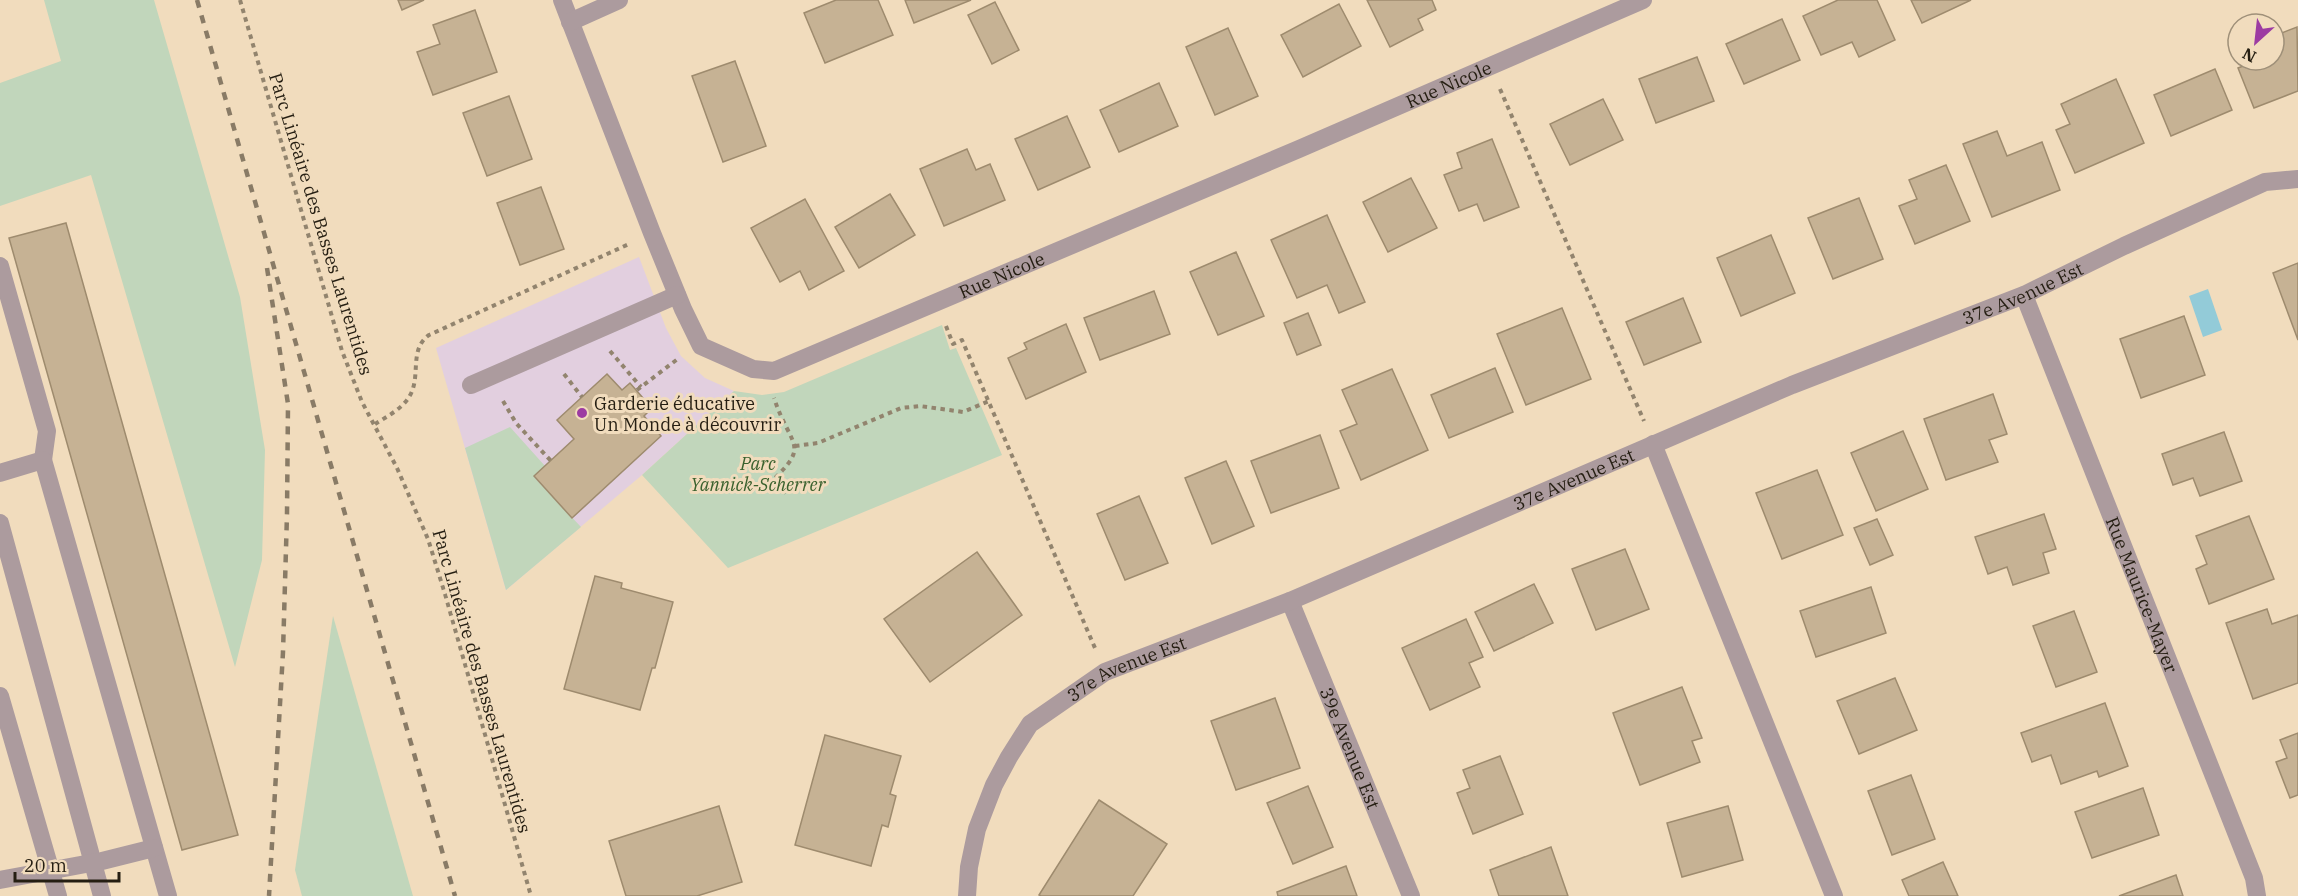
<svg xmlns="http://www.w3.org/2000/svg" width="2298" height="896" font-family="'IBM Plex Serif',serif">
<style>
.education{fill:#e2cfdf}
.green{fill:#c1d6bb}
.water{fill:#93cbd8}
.building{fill:#c6b294;stroke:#9e8b6e;stroke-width:1.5}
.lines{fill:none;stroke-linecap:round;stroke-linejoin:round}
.path{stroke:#92846e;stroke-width:4;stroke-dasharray:4.5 4.5;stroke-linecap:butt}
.minor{stroke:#ac9b9e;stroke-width:18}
.rail{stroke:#897b66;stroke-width:4.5;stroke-dasharray:8 8;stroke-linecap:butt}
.poi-dot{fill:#9c3ba2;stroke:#f1dcbd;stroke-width:2}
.labels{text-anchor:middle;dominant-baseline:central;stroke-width:6;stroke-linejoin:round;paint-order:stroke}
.street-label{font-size:18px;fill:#251e12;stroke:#f1dcbd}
.poi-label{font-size:18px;fill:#251e12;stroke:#f1dcbd;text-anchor:start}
.park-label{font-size:18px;font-style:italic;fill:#3a612e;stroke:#f1dcbd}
</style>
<rect width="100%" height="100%" fill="#f1dcbd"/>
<polygon class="education" points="639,257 666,328 681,356 705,378 734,391 642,475 506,590 436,348"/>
<g class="green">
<polygon points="44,0 154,0 240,297 265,450 262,560 235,667 91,175 0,206 0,83 61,61"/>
<polygon points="942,325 950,350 956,348 1002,455 728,568 642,475 734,391 762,395 784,392"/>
<polygon points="510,427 545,466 534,477 581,527 506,590 465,448"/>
<polygon points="333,616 413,896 302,896 295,870"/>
</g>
<polygon class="water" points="2208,289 2222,330 2203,337 2189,296"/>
<g class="building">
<polygon points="398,0 424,0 402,10"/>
<polygon points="836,0 878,0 893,35 825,63 804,13"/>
<polygon points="905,0 971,0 914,23"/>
<polygon points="1367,0 1432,0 1436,10 1418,19 1423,30 1390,47"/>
<polygon points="1838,0 1877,0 1895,40 1859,57 1852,42 1821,55 1803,16"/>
<polygon points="1911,0 1971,0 1922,23"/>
<polygon points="995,2 1019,50 992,64 968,15"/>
<polygon points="1339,4 1361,46 1303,77 1281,35"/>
<polygon points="475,10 497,72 433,95 417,52 440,44 433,25"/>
<polygon points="1782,19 1800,60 1744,84 1726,44"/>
<polygon points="2297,27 2298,91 2254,108 2238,68 2259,60 2274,60 2274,36"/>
<polygon points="1228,28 1258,96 1215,115 1186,47"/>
<polygon points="1697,57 1714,101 1656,123 1639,79"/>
<polygon points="735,61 766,146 723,162 692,76"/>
<polygon points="2215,69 2232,110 2171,136 2154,95"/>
<polygon points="2116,79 2144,143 2075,173 2056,130 2070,124 2061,104"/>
<polygon points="1159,83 1178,126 1119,152 1100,110"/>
<polygon points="509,96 532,159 487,176 463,113"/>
<polygon points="1603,99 1623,140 1570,165 1550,124"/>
<polygon points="1067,116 1090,167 1038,190 1015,139"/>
<polygon points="1997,131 2007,156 2042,142 2060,190 1992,217 1963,144"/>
<polygon points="1492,139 1519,207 1484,221 1477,204 1459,211 1444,175 1462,168 1457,153"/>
<polygon points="967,149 976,170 990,164 1005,200 944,226 920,169"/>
<polygon points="1946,165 1970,221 1915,244 1899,206 1917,199 1909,180"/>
<polygon points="1411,178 1437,228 1388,252 1363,202"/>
<polygon points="541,187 564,249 520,265 497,203"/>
<polygon points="890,194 915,235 859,268 835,227"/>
<polygon points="1859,198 1883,259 1833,279 1808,218"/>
<polygon points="805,199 844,271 809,290 800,271 780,282 751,228"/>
<polygon points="1327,215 1365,302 1339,313 1327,285 1297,298 1271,240"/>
<polygon points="66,223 238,835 182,850 9,238"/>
<polygon points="1771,235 1795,293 1741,316 1717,258"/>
<polygon points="1236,252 1264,316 1218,335 1190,272"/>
<polygon points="2298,263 2298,340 2273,273"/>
<polygon points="1154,291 1170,334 1100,360 1084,318"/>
<polygon points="1683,298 1701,342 1644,365 1626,322"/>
<polygon points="1562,308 1591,379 1526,405 1497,334"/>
<polygon points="1308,313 1321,345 1297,355 1284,323"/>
<polygon points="2184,316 2205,375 2141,398 2120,339"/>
<polygon points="1066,324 1086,372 1026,399 1008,358 1027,349 1024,343"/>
<polygon points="1495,368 1513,412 1449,438 1431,395"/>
<polygon points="1392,369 1428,450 1361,480 1340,431 1357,424 1342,390"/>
<polygon points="607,374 622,390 630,383 643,398 638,403 647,413 644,416 661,436 572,518 534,476 574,439 557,420"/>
<polygon points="1993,394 2007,434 1989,440 1998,462 1946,480 1924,419"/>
<polygon points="1903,431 1928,489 1876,511 1851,453"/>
<polygon points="2224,432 2242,481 2200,496 2193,478 2173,485 2162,454"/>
<polygon points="1320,435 1339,488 1271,513 1251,461"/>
<polygon points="1226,461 1254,526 1212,544 1185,478"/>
<polygon points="1817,470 1843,535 1782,559 1756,493"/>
<polygon points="1139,496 1168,563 1125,580 1097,514"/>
<polygon points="2044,514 2056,549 2043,553 2049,573 2013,585 2007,567 1988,574 1975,537"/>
<polygon points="2249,516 2274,579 2209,604 2196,569 2207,564 2196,536"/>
<polygon points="1877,519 1893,555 1870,565 1854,528"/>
<polygon points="1625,549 1649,609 1596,630 1572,569"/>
<polygon points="977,552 1022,615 930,682 884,619"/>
<polygon points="595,576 622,583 621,588 673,602 655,668 652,668 640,710 564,689"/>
<polygon points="1534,584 1553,623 1494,651 1475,612"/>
<polygon points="1871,587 1886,633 1816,657 1800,611"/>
<polygon points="2267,609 2272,624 2298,615 2298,683 2253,699 2226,623"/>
<polygon points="2074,611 2097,672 2056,687 2033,626"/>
<polygon points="1466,619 1483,657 1469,663 1480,687 1430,710 1402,648"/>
<polygon points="1895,678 1917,730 1859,754 1837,701"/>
<polygon points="1682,687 1702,738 1692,741 1700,762 1640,785 1613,713"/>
<polygon points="1275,698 1300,768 1236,790 1211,721"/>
<polygon points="2105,703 2128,766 2099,777 2097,771 2061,784 2051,755 2032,762 2021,733"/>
<polygon points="2298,733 2298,795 2290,798 2276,762 2287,758 2280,740"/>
<polygon points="825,735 901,756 890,794 896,796 888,827 882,825 871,866 795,845"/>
<polygon points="1500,756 1523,814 1473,834 1457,793 1470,788 1463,770"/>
<polygon points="1911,775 1935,839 1892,855 1868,791"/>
<polygon points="1308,786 1333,847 1293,864 1267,803"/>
<polygon points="2143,788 2159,835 2092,858 2075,812"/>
<polygon points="1099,800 1167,844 1133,896 1041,896 1039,895"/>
<polygon points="719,806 742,882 697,896 626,896 609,841"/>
<polygon points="1728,806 1743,860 1682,877 1667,823"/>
<polygon points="1551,847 1568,896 1499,896 1490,870"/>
<polygon points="1943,862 1958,896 1909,896 1902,880"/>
<polygon points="1346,866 1357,896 1278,896 1277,892"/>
<polygon points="2176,875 2183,896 2119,896"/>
</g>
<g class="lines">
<g class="path">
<polyline points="240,0 342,351 362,402 397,468 428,539 445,594 531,896"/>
<polyline points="1500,89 1644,421"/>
<polyline points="946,326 953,344 962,340 1095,648"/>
<polyline points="610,351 641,387"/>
<polyline points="564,374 582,397"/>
<polyline points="637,390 679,358"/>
<polyline points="503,401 516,423 551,461"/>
<path d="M375,424C386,417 402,409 409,397C422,377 408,350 429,335L629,244"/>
<polyline points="795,446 818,443 901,408 920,406 963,412 989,401"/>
<polyline points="773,480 786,493"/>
<path d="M762,490C814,443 792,452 774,398"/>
</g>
<g class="minor">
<path id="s1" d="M562,0L652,233L683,309L701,346L753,369L774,371L1299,149L1643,0"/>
<polyline points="570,22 619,0"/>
<polyline points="0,266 47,431 43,460"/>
<path id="s2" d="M2024,295L2254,878L2257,896"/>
<polyline points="471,385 677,295"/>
<polyline points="1653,444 1834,896"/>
<polyline points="0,473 43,460 168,896"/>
<polyline points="0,523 102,896"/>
<path id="s3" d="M1290,601L1411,896"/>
<polyline points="0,696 58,896"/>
<polyline points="0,880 102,861 154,848"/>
<path id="s4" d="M967,896L969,867L977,829L994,785L1009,757L1030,724L1105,672L1290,601L1792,385L2024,295L2124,246L2265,182L2298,179"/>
</g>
<g class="rail">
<polyline points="197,0 455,896"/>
<polyline points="267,268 288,404 287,514 283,652 269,896"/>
</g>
</g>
<circle class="poi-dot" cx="582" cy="413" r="6"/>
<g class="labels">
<g class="street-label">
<text stroke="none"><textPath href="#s1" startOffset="1184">Rue Nicole</textPath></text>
<text transform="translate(321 224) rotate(73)">Parc Linéaire des Basses Laurentides</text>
<text stroke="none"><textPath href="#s1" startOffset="698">Rue Nicole</textPath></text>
<text stroke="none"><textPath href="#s4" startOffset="1270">37e Avenue Est</textPath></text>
<text stroke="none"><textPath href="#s4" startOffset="784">37e Avenue Est</textPath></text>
<text stroke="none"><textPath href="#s2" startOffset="322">Rue Maurice-Mayer</textPath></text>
<text stroke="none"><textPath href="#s4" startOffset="298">37e Avenue Est</textPath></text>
<text transform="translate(482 681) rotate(74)">Parc Linéaire des Basses Laurentides</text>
<text stroke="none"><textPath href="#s3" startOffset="159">39e Avenue Est</textPath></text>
</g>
<g class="poi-label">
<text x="594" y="403">Garderie éducative<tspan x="594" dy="21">Un Monde à découvrir</tspan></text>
</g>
<g class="park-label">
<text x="758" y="463">Parc<tspan x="758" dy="21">Yannick-Scherrer</tspan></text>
</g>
</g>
<g transform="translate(2256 42) rotate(207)"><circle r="28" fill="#f1dcbd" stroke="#9f9079" stroke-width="1.5"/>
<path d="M0-4.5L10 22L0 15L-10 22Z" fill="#9c3ba2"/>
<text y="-9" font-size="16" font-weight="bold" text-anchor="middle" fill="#251e12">N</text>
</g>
<path d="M15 872v9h104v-9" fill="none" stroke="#251e12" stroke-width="3"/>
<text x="24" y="872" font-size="18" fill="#251e12" stroke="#f1dcbd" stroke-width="4.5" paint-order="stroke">20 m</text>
</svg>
